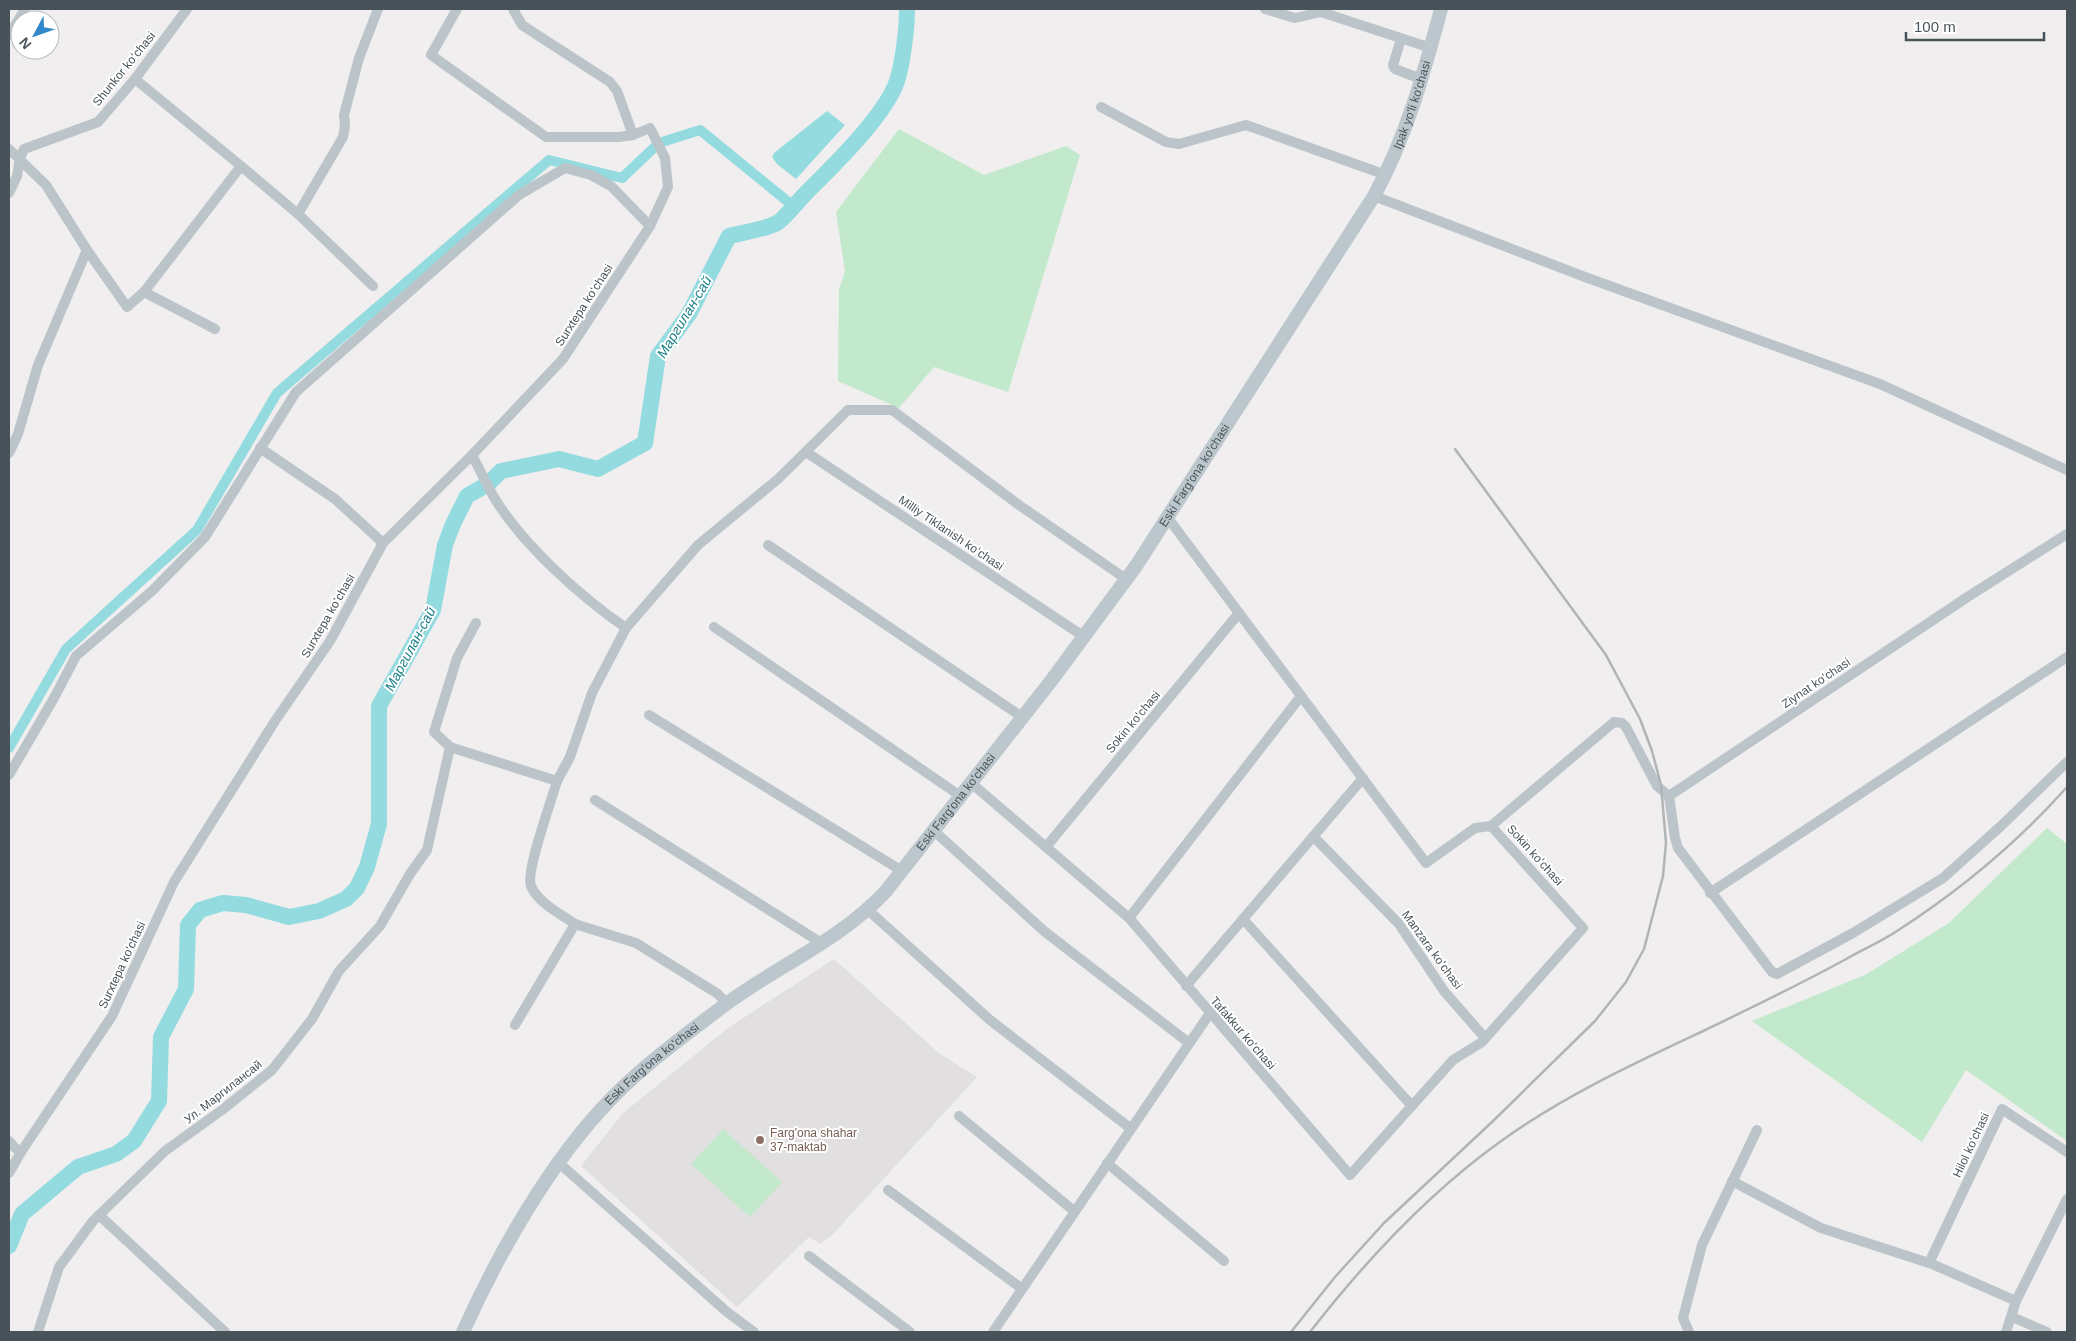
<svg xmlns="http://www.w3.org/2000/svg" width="2076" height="1341" font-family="Arial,sans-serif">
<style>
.education{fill:#e1dfe0}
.green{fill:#c2e9cb}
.water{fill:#94dbe0}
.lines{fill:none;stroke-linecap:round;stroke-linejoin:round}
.canal{stroke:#94dbe0;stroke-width:10}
.river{stroke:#94dbe0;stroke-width:16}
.minor{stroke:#bbc4c9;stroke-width:10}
.secondary{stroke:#bcc7cd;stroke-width:14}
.rail{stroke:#b1b4b7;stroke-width:2.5}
.education-dot{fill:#8d6e63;stroke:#fff;stroke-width:2}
.labels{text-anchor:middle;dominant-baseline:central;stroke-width:4;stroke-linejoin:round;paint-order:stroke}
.street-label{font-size:12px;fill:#485359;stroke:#fff}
.education-label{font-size:12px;fill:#785e54;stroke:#fff;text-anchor:start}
.water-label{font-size:14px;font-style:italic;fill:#1d8189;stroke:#fff}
</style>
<rect width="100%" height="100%" fill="#f0eeee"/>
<polygon class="education" points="834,959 940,1054 977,1077 833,1234 820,1244 809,1237 737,1307 581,1166 622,1114 728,1028"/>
<g class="green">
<polygon points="899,129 984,175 1066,146 1080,155 1008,392 934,367 899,408 838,381 839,290 845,271 836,212"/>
<polygon points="2047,828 2067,844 2067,1141 1966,1070 1922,1142 1752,1021 1865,975 1949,923"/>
<polygon points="723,1129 782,1182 750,1217 691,1164"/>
</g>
<polygon class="water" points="827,111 845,125 796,179 777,164 772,157 774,153"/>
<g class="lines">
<polyline class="canal" points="9,748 66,649 197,530 277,393 549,160 622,178 659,143 700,130 792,205"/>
<path class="river" d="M9,1246L22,1214L78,1167L116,1154L134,1141L159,1101L161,1037L186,989L188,925L200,910L223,903L246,905L289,917L319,911L346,899L357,888L367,867L379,824V706L433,610L445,545L453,524L467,496L488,484L501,471L559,459L598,469L645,443L658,356L689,314L729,236C744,232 763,230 777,223C782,221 800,199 806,193C832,167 886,115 897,81C903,62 907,28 907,9"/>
<g class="minor">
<polyline points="513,9 522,25 610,82 617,91 633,135"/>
<polyline points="1265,9 1295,18 1321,12 1431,48"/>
<polyline points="9,35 25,9"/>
<polyline points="1401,39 1393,65 1395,69 1421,79"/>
<polyline points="135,79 241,166"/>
<polyline points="1101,107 1166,142 1179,144 1246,125 1386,175"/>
<polyline points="9,149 46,185 87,250 38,365 18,434 9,453"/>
<polyline points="9,193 17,176 20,158 24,149 98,122 135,79 187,9"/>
<polyline points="1374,196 1585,277 1880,384 2067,470"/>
<polyline points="298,214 343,137 345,126 344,115 359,58 378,9"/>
<polyline points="87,250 127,307 144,292 215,329"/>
<polyline points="144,292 241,166 298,214 373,286"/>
<polyline points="260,448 335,499 383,543"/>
<polyline points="806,452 1083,636"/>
<path d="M472,455C480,470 487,485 495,499C524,546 581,597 626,628"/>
<polyline points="768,545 1022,717"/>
<path d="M476,623L457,658L434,732L450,747L557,781C552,799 525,873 531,886C538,903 561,914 575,924"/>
<polyline points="714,627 959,795"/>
<polyline points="649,715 902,871"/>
<polyline points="9,775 54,698 76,656 152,591 205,537 296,392 519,195 565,168 591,175 611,186 650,226"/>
<polyline points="557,781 570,757 592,693 626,628 698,545 778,479 848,410 892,410 1019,505 1126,579"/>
<polyline points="970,782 1129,918 1350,1175 1453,1060 1482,1042 1583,928 1491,826 1475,828 1426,863 1168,518"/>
<polyline points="1669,796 1675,838 1678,848 1772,972 1777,974 1853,933 1943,878 2001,826 2067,762"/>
<polyline points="1669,796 1969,596 2067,534"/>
<polyline points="595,800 823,944"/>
<polyline points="1491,826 1614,722 1622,723 1626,727 1657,786 1669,796"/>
<polyline points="933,830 1044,931 1189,1043"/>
<polyline points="1313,836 1399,924 1444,991 1485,1038"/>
<polyline points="1046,847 1239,613"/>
<polyline points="1710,893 2067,657"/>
<polyline points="868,910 990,1020 1130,1128"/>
<polyline points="1129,918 1301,696"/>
<polyline points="1243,919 1412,1106"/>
<polyline points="1186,986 1363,778"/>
<polyline points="515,1025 575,924 636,943 718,994 727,1004"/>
<polyline points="959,1116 1074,1211"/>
<polyline points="9,1141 14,1147 21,1152"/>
<polyline points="559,1163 727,1312 754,1332"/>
<polyline points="1107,1163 1224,1261"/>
<polyline points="9,1173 21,1152 112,1016 174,882 275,721 330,641 383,543 472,455 563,359 650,226 668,187 665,158 650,128 633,135 619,137 546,137 431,55 457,9"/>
<polyline points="1732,1181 1821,1228 1932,1264 2016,1301"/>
<polyline points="888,1190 1021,1288"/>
<polyline points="99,1215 225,1332"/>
<polyline points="809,1256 910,1332"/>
<polyline points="1929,1263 2002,1109 2067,1152"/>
<polyline points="2012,1317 2047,1332"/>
<polyline points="38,1332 59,1267 93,1221 165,1151 222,1110 272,1070 312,1019 339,971 380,926 410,874 427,850 450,747"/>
<polyline points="993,1332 1210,1013"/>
<polyline points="1689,1332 1683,1318 1702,1245 1757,1130"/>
<polyline points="2006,1332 2016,1301 2067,1199"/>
</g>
<path class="secondary" id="s1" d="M463,1332C499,1252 551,1160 612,1098C645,1064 688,1033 726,1004C779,965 841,940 886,891L1051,681L1136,566L1374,196C1406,138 1424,73 1441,9"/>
<g class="rail">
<polyline points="1291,1332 1335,1277 1384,1223 1492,1122 1595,1021 1626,982 1644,949 1663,876 1666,843 1661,785 1652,751 1640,719 1606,655 1455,449"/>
<path d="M1310,1332C1366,1260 1429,1192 1504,1139C1564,1096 1633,1064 1699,1033C1749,1009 1799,985 1848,958C1864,949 1882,941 1897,931C1959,891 2018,842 2067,787"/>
</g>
</g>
<circle class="education-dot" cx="760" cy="1140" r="5"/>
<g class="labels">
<g class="street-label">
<text transform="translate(124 69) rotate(-51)">Shunkor koʻchasi</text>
<text stroke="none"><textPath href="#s1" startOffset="1572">Ipak yo'li ko'chasi</textPath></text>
<text transform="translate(584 305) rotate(-57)">Surxtepa koʻchasi</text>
<text stroke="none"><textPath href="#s1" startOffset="1141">Eski Farg'ona ko'chasi</textPath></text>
<text transform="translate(951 533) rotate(34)">Milliy Tiklanish koʻchasi</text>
<text transform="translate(328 616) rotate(-60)">Surxtepa koʻchasi</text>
<text transform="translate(1816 683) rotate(-34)">Ziynat koʻchasi</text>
<text transform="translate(1133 722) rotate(-50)">Sokin koʻchasi</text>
<text stroke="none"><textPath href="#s1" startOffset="736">Eski Farg'ona ko'chasi</textPath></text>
<text transform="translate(1535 855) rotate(48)">Sokin koʻchasi</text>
<text transform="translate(1432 950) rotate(54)">Manzara koʻchasi</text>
<text transform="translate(122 965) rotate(-65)">Surxtepa koʻchasi</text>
<text transform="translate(1243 1033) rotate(49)">Tafakkur koʻchasi</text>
<text stroke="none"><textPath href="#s1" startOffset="331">Eski Farg'ona ko'chasi</textPath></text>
<text transform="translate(223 1092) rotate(-38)">Ул. Маргилансай</text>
<text transform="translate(1971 1145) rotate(-65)">Hilol koʻchasi</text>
</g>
<g class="education-label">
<text x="770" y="1133">Farg'ona shahar<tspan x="770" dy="14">37-maktab</tspan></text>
</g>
<g class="water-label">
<text transform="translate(684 317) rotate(-59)">Маргилан-сай</text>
<text transform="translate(410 649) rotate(-62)">Маргилан-сай</text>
</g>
</g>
<rect width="2076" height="1341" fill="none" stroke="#485359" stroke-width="20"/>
<g transform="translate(35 35) rotate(229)"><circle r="24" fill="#ffffff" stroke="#b6babd"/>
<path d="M0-4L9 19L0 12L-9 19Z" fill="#3087c9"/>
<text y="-8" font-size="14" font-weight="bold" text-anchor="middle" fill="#485359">N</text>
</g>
<path d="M1906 32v8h138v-8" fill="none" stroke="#485359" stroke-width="2.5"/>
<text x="1914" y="32" font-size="15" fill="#485359" stroke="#ffffff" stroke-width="4" paint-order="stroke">100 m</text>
</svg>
